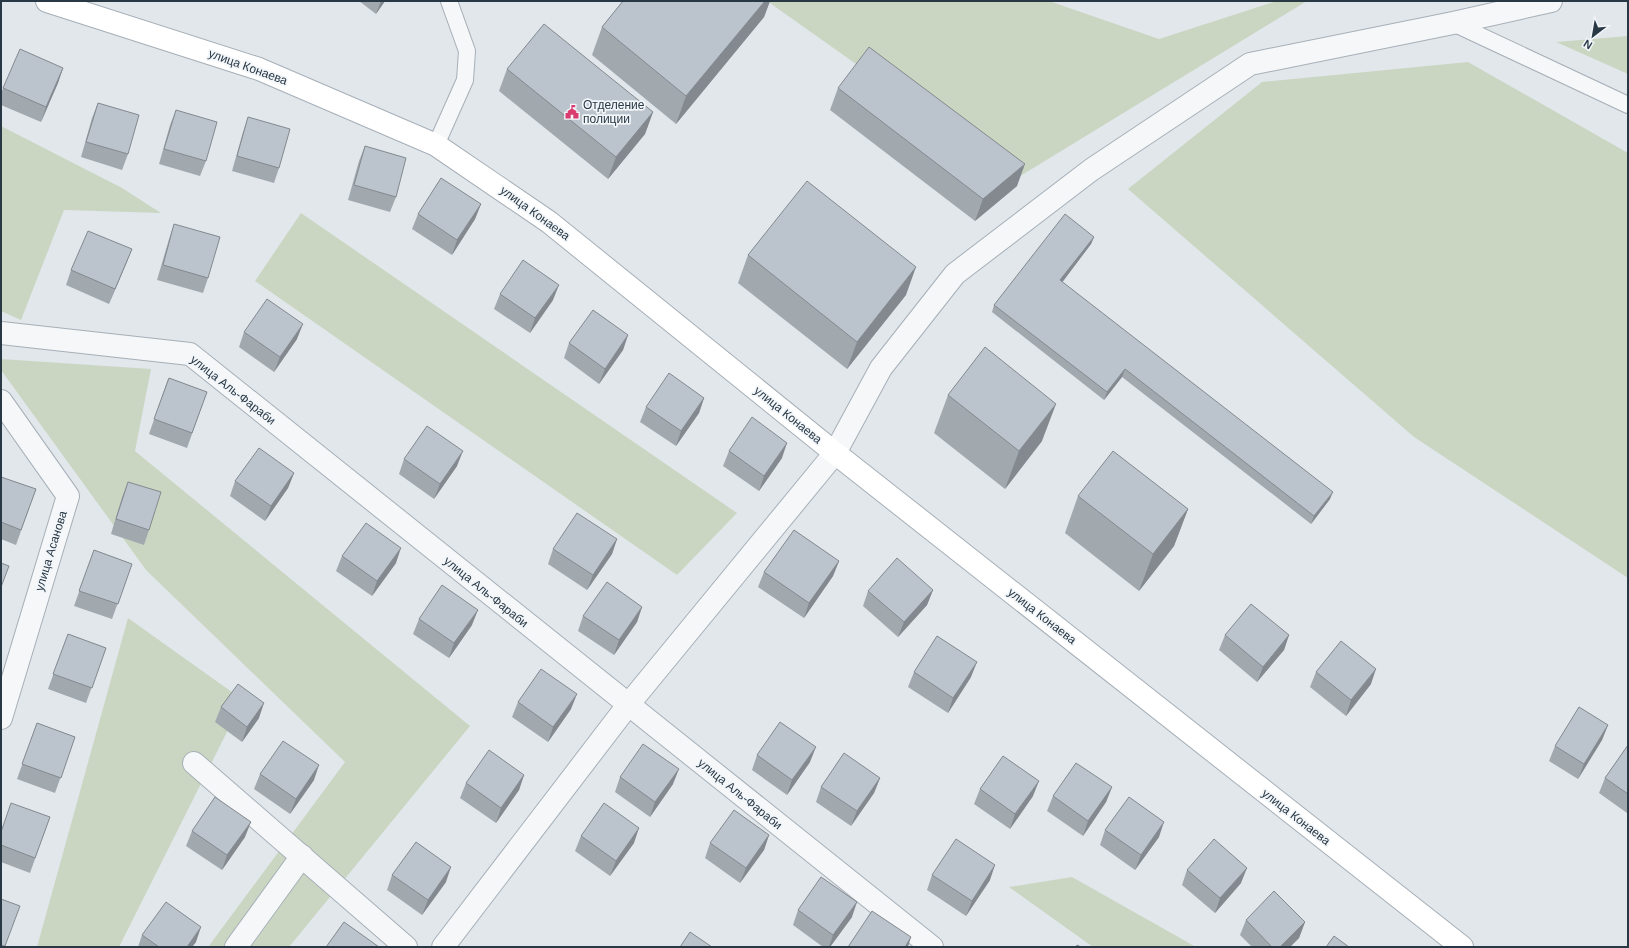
<svg xmlns="http://www.w3.org/2000/svg" width="1629" height="948" font-family="Arial,sans-serif">
<style>
.green{fill:#cbd6c2}
.lines{fill:none;stroke-linecap:round;stroke-linejoin:round}
.service-casing{stroke:#a6afb7;stroke-width:18}
.minor-casing{stroke:#a6afb7;stroke-width:24}
.secondary-casing{stroke:#a6afb7;stroke-width:24}
.service{stroke:#f5f7f9;stroke-width:16}
.minor{stroke:#f5f7f9;stroke-width:22}
.secondary{stroke:#fff;stroke-width:22}
.wall{fill:#a1a9af}
.shaded-wall{fill:#83898f}
.building{fill:#bbc4cc;stroke:#83898f}
.labels{text-anchor:middle;dominant-baseline:central;stroke-width:3.5;stroke-linejoin:round;paint-order:stroke}
.street-label{font-size:12px;fill:#283845;stroke:#f2f6f9}
.poi-label{font-size:12px;fill:#283845;stroke:#f2f6f9;text-anchor:start}
</style>
<rect width="100%" height="100%" fill="#e2e7ec"/>
<g class="green">
<polygon points="767,1 1049,1 1159,39 1277,1 1307,1 1017,178"/>
<polygon points="1628,36 1628,74 1556,42"/>
<polygon points="1468,62 1628,153 1628,578 1414,437 1128,189 1262,82"/>
<polygon points="1,126 122,188 161,213 64,210 21,320 1,311"/>
<polygon points="301,213 737,513 677,575 255,281"/>
<polygon points="1,359 151,369 135,451 470,726 289,947 208,947 345,762 146,570 1,370"/>
<polygon points="128,618 243,700 119,947 37,947"/>
<polygon points="1072,877 1196,947 1093,947 1009,887"/>
</g>
<g class="lines">
<g class="service-casing">
<g id="service">
<polyline points="1453,23 1628,105"/>
<polyline points="436,145 465,80 467,51 449,1"/>
</g>
</g>
<g class="minor-casing">
<g id="minor">
<polyline points="1,333 190,354 932,947"/>
<polyline points="1,401 68,496 1,718"/>
<polyline points="194,763 406,947"/>
<polyline points="236,947 302,856"/>
<polyline points="443,947 628,705 835,453 881,368 955,274 1091,170 1250,64 1453,23 1551,1"/>
</g>
</g>
<g class="secondary-casing">
<polyline id="secondary" points="47,1 259,69 436,145 549,222 835,453 1462,947"/>
</g>
<use href="#service" class="service"/>
<use href="#minor" class="minor"/>
<use href="#secondary" class="secondary"/>
</g>
<g class="wall">
<polygon points="359,1 385,1 376,14"/>
<polygon points="623,1 770,1 764,17 676,124 592,55 602,27"/>
<polygon points="63,68 58,83 41,122 1,105 1,94 3,88"/>
<polygon points="507,69 653,112 645,134 608,179 499,91"/>
<polygon points="838,88 1017,186 975,221 830,110"/>
<polygon points="98,103 128,154 122,170 81,157 92,118"/>
<polygon points="176,110 206,161 200,176 159,164 170,125"/>
<polygon points="248,117 279,168 274,183 232,171 243,132"/>
<polygon points="365,146 396,197 390,212 348,200 359,161"/>
<polygon points="481,204 475,219 452,255 412,229 418,214"/>
<polygon points="174,224 208,278 203,293 157,280 169,239"/>
<polygon points="1094,237 1091,244 1062,282 1330,499 1311,524 1122,377 1104,400 992,312 994,305"/>
<polygon points="132,249 126,264 109,304 66,285 71,270"/>
<polygon points="748,255 906,295 847,369 738,283"/>
<polygon points="500,294 553,300 530,333 494,309"/>
<polygon points="244,332 297,339 274,372 239,347"/>
<polygon points="628,335 623,350 599,384 564,358 569,343"/>
<polygon points="168,379 207,392 187,448 149,434"/>
<polygon points="948,395 1042,441 1005,489 934,433"/>
<polygon points="704,398 699,413 676,446 640,422 646,407"/>
<polygon points="729,451 782,458 759,491 723,466"/>
<polygon points="404,459 457,466 434,499 399,474"/>
<polygon points="294,473 288,488 265,521 230,496 235,481"/>
<polygon points="1,477 36,489 16,545 1,539"/>
<polygon points="128,482 149,530 144,545 111,534 122,497"/>
<polygon points="1078,496 1188,509 1174,546 1139,591 1065,533"/>
<polygon points="617,539 612,554 587,590 548,564 553,549"/>
<polygon points="94,550 132,564 112,619 74,606"/>
<polygon points="342,556 396,563 372,596 336,571"/>
<polygon points="839,561 833,576 804,618 758,587 764,572"/>
<polygon points="933,590 927,605 898,637 863,606 868,591"/>
<polygon points="642,607 637,622 614,655 578,631 583,616"/>
<polygon points="419,619 472,625 449,658 413,634"/>
<polygon points="68,634 106,648 86,703 48,689"/>
<polygon points="1225,635 1289,635 1284,650 1257,682 1219,650"/>
<polygon points="914,672 971,677 948,713 908,687"/>
<polygon points="1316,672 1371,684 1346,716 1310,687"/>
<polygon points="518,702 571,709 548,742 512,717"/>
<polygon points="221,707 259,718 242,742 215,722"/>
<polygon points="37,723 75,737 55,793 17,779"/>
<polygon points="1608,725 1602,740 1578,779 1549,761 1555,746"/>
<polygon points="1628,745 1628,812 1627,813 1599,793 1605,778"/>
<polygon points="757,755 810,762 787,795 752,770"/>
<polygon points="260,774 314,780 290,814 254,789"/>
<polygon points="524,775 519,790 496,823 460,798 466,783"/>
<polygon points="620,777 673,784 650,817 615,792"/>
<polygon points="880,778 874,793 851,826 816,802 821,787"/>
<polygon points="1112,787 1106,802 1083,836 1047,811 1053,796"/>
<polygon points="980,789 1033,796 1010,829 974,804"/>
<polygon points="50,817 30,873 1,862 1,832"/>
<polygon points="1105,830 1159,837 1135,870 1100,845"/>
<polygon points="192,831 245,837 222,870 186,846"/>
<polygon points="769,835 764,850 740,883 705,858 710,843"/>
<polygon points="581,836 634,843 610,876 575,851"/>
<polygon points="1187,870 1241,883 1215,913 1182,885"/>
<polygon points="392,875 446,882 422,915 387,890"/>
<polygon points="932,875 990,880 966,916 927,890"/>
<polygon points="798,910 852,917 830,947 823,947 793,925"/>
<polygon points="1246,920 1305,922 1299,938 1290,947 1252,947 1240,935"/>
<polygon points="142,935 196,942 192,947 138,947"/>
</g>
<g class="shaded-wall">
<polygon points="381,1 385,1 376,14"/>
<polygon points="765,1 770,1 764,17 676,124 686,96"/>
<polygon points="63,68 58,83 41,122 46,107"/>
<polygon points="653,112 645,134 608,179 616,157"/>
<polygon points="1025,164 1017,186 975,221 983,199"/>
<polygon points="481,204 475,219 452,255 457,240"/>
<polygon points="1094,237 1091,244 1058,288 1060,280"/>
<polygon points="132,249 126,264 109,304 115,289"/>
<polygon points="916,267 906,295 847,369 857,342"/>
<polygon points="559,285 553,300 530,333 535,318"/>
<polygon points="303,324 297,339 274,372 280,357"/>
<polygon points="628,335 623,350 599,384 605,369"/>
<polygon points="1125,369 1122,377 1104,400 1107,392"/>
<polygon points="704,398 699,413 676,446 681,431"/>
<polygon points="1056,404 1042,441 1005,489 1019,451"/>
<polygon points="787,443 782,458 759,491 764,476"/>
<polygon points="463,451 457,466 434,499 440,484"/>
<polygon points="294,473 288,488 265,521 271,506"/>
<polygon points="1333,492 1330,499 1311,524 1314,516"/>
<polygon points="1188,509 1174,546 1139,591 1153,554"/>
<polygon points="617,539 612,554 587,590 593,575"/>
<polygon points="401,548 396,563 372,596 377,581"/>
<polygon points="839,561 833,576 804,618 809,603"/>
<polygon points="933,590 927,605 898,637 904,622"/>
<polygon points="642,607 637,622 614,655 619,640"/>
<polygon points="478,610 472,625 449,658 454,643"/>
<polygon points="1289,635 1284,650 1257,682 1263,667"/>
<polygon points="977,662 971,677 948,713 953,698"/>
<polygon points="1376,669 1371,684 1346,716 1351,700"/>
<polygon points="577,694 571,709 548,742 553,727"/>
<polygon points="264,703 259,718 242,742 247,727"/>
<polygon points="1608,725 1602,740 1578,779 1584,764"/>
<polygon points="816,747 810,762 787,795 792,780"/>
<polygon points="319,765 314,780 290,814 296,799"/>
<polygon points="679,769 673,784 650,817 655,802"/>
<polygon points="524,775 519,790 496,823 501,808"/>
<polygon points="880,778 874,793 851,826 857,811"/>
<polygon points="1039,781 1033,796 1010,829 1015,814"/>
<polygon points="1112,787 1106,802 1083,836 1088,821"/>
<polygon points="251,822 245,837 222,870 227,855"/>
<polygon points="1164,822 1159,837 1135,870 1141,855"/>
<polygon points="639,828 634,843 610,876 616,861"/>
<polygon points="769,835 764,850 740,883 746,868"/>
<polygon points="995,865 990,880 966,916 972,901"/>
<polygon points="451,867 446,882 422,915 428,900"/>
<polygon points="1247,868 1241,883 1215,913 1220,898"/>
<polygon points="857,902 852,917 830,947 829,947 833,935"/>
<polygon points="1305,922 1299,938 1290,947 1280,947"/>
<polygon points="201,927 196,942 192,947 187,947"/>
<polygon points="911,937 908,947 905,947"/>
</g>
<g class="building">
<polygon points="623,1 765,1 686,96 602,27"/>
<polygon points="544,24 653,112 616,157 507,69"/>
<polygon points="869,47 1025,164 983,199 838,88"/>
<polygon points="20,49 63,68 46,107 3,88"/>
<polygon points="98,103 139,115 128,154 86,142"/>
<polygon points="176,110 217,122 206,161 164,149"/>
<polygon points="248,117 290,129 279,168 237,156"/>
<polygon points="365,146 406,158 396,197 354,185"/>
<polygon points="441,178 481,204 457,240 418,214"/>
<polygon points="807,181 916,267 857,342 748,255"/>
<polygon points="1065,214 1094,237 1060,280 1333,492 1314,516 1125,369 1107,392 994,305"/>
<polygon points="174,224 220,237 208,278 163,265"/>
<polygon points="88,231 132,249 115,289 71,270"/>
<polygon points="523,260 559,285 535,318 500,294"/>
<polygon points="267,299 303,324 280,357 244,332"/>
<polygon points="593,310 628,335 605,369 569,343"/>
<polygon points="985,347 1056,404 1019,451 948,395"/>
<polygon points="669,373 704,398 681,431 646,407"/>
<polygon points="169,378 207,392 192,433 154,419"/>
<polygon points="752,417 787,443 764,476 729,451"/>
<polygon points="427,426 463,451 440,484 404,459"/>
<polygon points="259,448 294,473 271,506 235,481"/>
<polygon points="1113,451 1188,509 1153,554 1078,496"/>
<polygon points="1,477 36,489 21,530 1,522"/>
<polygon points="128,482 161,492 149,530 116,519"/>
<polygon points="577,513 617,539 593,575 553,549"/>
<polygon points="366,523 401,548 377,581 342,556"/>
<polygon points="794,530 839,561 809,603 764,572"/>
<polygon points="94,550 132,564 118,604 79,591"/>
<polygon points="897,558 933,590 904,622 868,591"/>
<polygon points="1,563 9,566 1,587"/>
<polygon points="607,582 642,607 619,640 583,616"/>
<polygon points="442,585 478,610 454,643 419,619"/>
<polygon points="1251,604 1289,635 1263,667 1225,635"/>
<polygon points="68,634 106,648 92,688 53,674"/>
<polygon points="937,636 977,662 953,698 914,672"/>
<polygon points="1341,641 1376,669 1351,700 1316,672"/>
<polygon points="541,669 577,694 553,727 518,702"/>
<polygon points="238,684 264,703 247,727 221,707"/>
<polygon points="1579,707 1608,725 1584,764 1555,746"/>
<polygon points="780,722 816,747 792,780 757,755"/>
<polygon points="37,723 75,737 61,778 22,764"/>
<polygon points="283,741 319,765 296,799 260,774"/>
<polygon points="643,744 679,769 655,802 620,777"/>
<polygon points="1628,745 1628,794 1605,778"/>
<polygon points="489,750 524,775 501,808 466,783"/>
<polygon points="844,753 880,778 857,811 821,787"/>
<polygon points="1003,756 1039,781 1015,814 980,789"/>
<polygon points="1076,763 1112,787 1088,821 1053,796"/>
<polygon points="215,797 251,822 227,855 192,831"/>
<polygon points="1129,797 1164,822 1141,855 1105,830"/>
<polygon points="11,803 50,817 35,858 1,845 1,832"/>
<polygon points="604,803 639,828 616,861 581,836"/>
<polygon points="734,810 769,835 746,868 710,843"/>
<polygon points="956,839 995,865 972,901 932,875"/>
<polygon points="1214,839 1247,868 1220,898 1187,870"/>
<polygon points="416,842 451,867 428,900 392,875"/>
<polygon points="821,877 857,902 833,935 798,910"/>
<polygon points="1274,891 1305,922 1280,947 1272,947 1246,920"/>
<polygon points="1,899 20,906 5,946 1,945"/>
<polygon points="166,902 201,927 187,947 159,947 142,935"/>
<polygon points="872,911 911,937 905,947 848,947"/>
<polygon points="344,922 379,947 326,947"/>
<polygon points="690,932 712,947 680,947"/>
<polygon points="1334,936 1349,947 1326,947"/>
<polygon points="1077,945 1081,947 1076,947"/>
</g>
<defs>
<g id="civic-bare" transform="scale(1.08)"><path d="M-.6-6.5H3V-4.5H.6V-3L4-1V1h2V6H-6V1h2V-1L-.6-3ZM-1.2 2.5V6h2.4V2.5Z" fill="#db3c6f" stroke="#f2f6f9" stroke-width="2.5" paint-order="stroke"/></g>
</defs>
<g fill-rule="evenodd">
<use href="#civic-bare" x="572" y="112"/>
</g>
<g class="labels">
<g class="street-label">
<text transform="translate(248 67) rotate(20)">улица Конаева</text>
<text transform="translate(535 213) rotate(36)">улица Конаева</text>
<text transform="translate(233 390) rotate(38)">улица Аль-Фараби</text>
<text transform="translate(788 415) rotate(39)">улица Конаева</text>
<text transform="translate(51 551) rotate(-73)">улица Асанова</text>
<text transform="translate(486 592) rotate(39)">улица Аль-Фараби</text>
<text transform="translate(1042 616) rotate(38)">улица Конаева</text>
<text transform="translate(740 794) rotate(39)">улица Аль-Фараби</text>
<text transform="translate(1296 817) rotate(38)">улица Конаева</text>
</g>
<g class="poi-label">
<text x="583" y="105">Отделение<tspan x="583" dy="14">полиции</tspan></text>
</g>
</g>
<rect width="1629" height="948" fill="none" stroke="#283845" stroke-width="4"/>
<g transform="translate(1593 36) rotate(211)" stroke="#f2f6f9" stroke-width="3" paint-order="stroke">
<path d="M0-3L7 15L0 10L-7 15Z" fill="#283845"/>
<text y="-6" font-size="11" font-weight="bold" text-anchor="middle" fill="#283845">N</text>
</g>
</svg>
